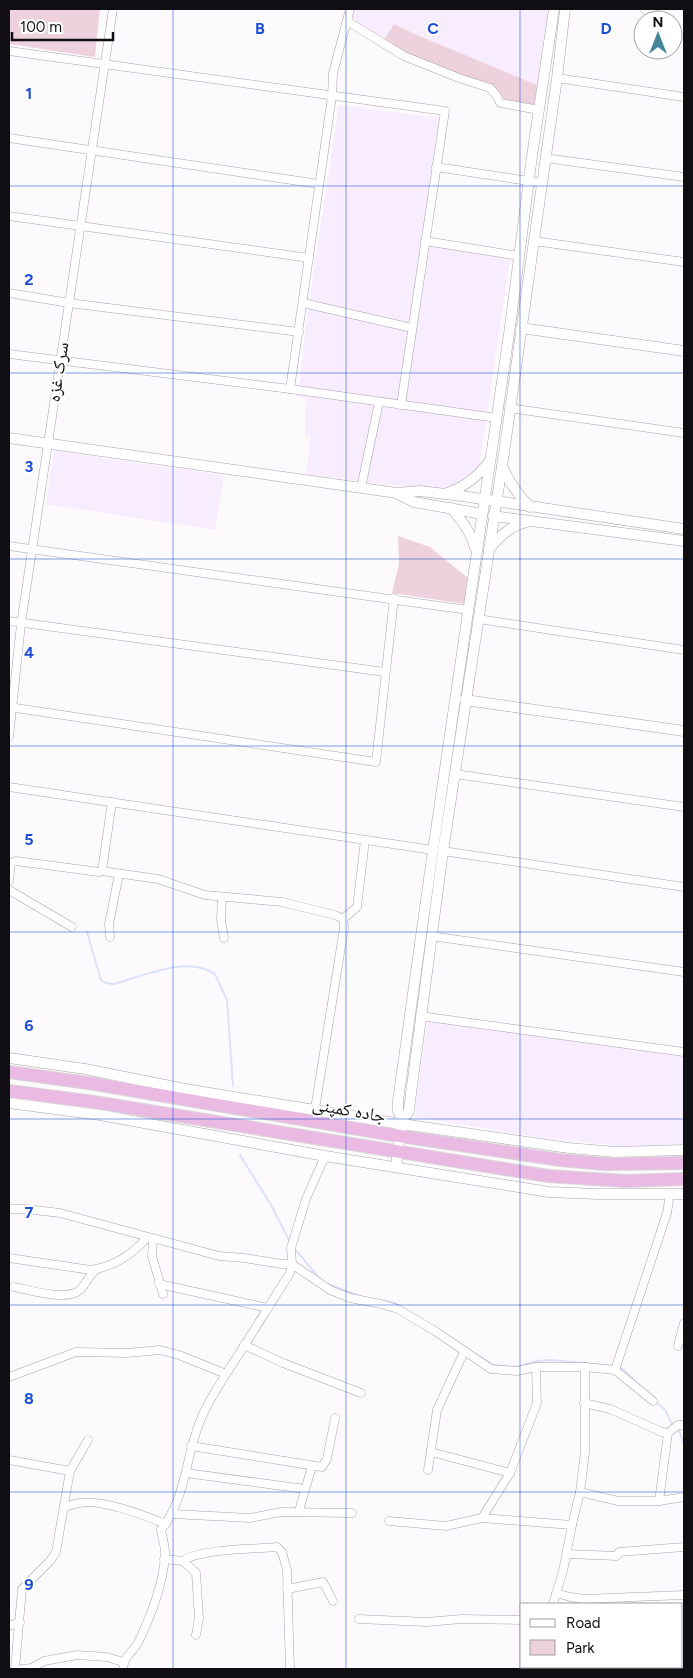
<svg xmlns="http://www.w3.org/2000/svg" width="693" height="1678" font-family="Figtree,'Noto Naskh Arabic',sans-serif">
<style>
.built{fill:#f8edfe}
.green{fill:#edd2de}
.lines{fill:none;stroke-linecap:round;stroke-linejoin:round}
.stream{stroke:#dce1fc;stroke-width:2}
.minor-casing{stroke:#a9a1ae;stroke-width:9}
.tertiary-casing{stroke:#a9a1ae;stroke-width:11}
.trunk-casing{stroke:#d9d8d9;stroke-width:14}
.minor{stroke:#fff;stroke-width:8}
.tertiary{stroke:#fff;stroke-width:10}
.trunk{stroke:#eabae3;stroke-width:12}
.grid{fill:none;stroke:#1d4ed8;stroke-width:1;stroke-opacity:0.55}
.labels{text-anchor:middle;dominant-baseline:central;stroke-width:4;stroke-linejoin:round;paint-order:stroke}
.street-label{font-size:18px;fill:#110e13;stroke:#fff}
.grid-label{font-size:16px;text-anchor:middle;font-weight:bold;fill:#1d4ed8;stroke:#fff;stroke-width:4;stroke-linejoin:round;paint-order:stroke}
</style>
<rect width="100%" height="100%" fill="#fcfafd"/>
<g class="built">
<polygon points="353,9 550,9 537,85 417,35 394,24 383,41 351,20"/>
<polygon points="339,105 439,118 410,324 309,302"/>
<polygon points="429,245 510,259 478,473 456,487 424,489 306,474 311,437 305,436 306,397 298,397 308,308 331,311 417,332"/>
<polygon points="54,451 224,475 215,530 46,504"/>
<polygon points="428,1018 684,1055 684,1144 630,1147 544,1138 414,1117"/>
</g>
<g class="green">
<polygon points="9,9 100,9 95,57 9,44"/>
<polygon points="394,24 417,35 537,85 534,106 503,101 494,88 405,55 383,41"/>
<polygon points="398,536 430,547 468,578 465,604 392,593 399,564"/>
</g>
<g class="lines">
<g class="stream">
<path d="M87,932L101,980L106,983L114,984C144,976 187,955 215,974L227,1000L233,1086"/>
<polyline points="240,1155 271,1205 290,1242"/>
<polyline points="294,1248 320,1279"/>
<polyline points="330,1285 360,1296"/>
<polyline points="382,1301 395,1303 418,1317"/>
<polyline points="475,1354 494,1365 516,1367 537,1361 551,1360 613,1366"/>
<polyline points="617,1367 623,1369 640,1386"/>
<polyline points="656,1402 665,1410 672,1424 675,1425"/>
<polyline points="678,1428 684,1444"/>
</g>
<g class="minor-casing">
<g id="minor">
<polyline points="644,9 655,14"/>
<polyline points="347,21 404,56 459,78 490,88 497,96 500,103 539,110"/>
<polyline points="9,51 445,111 401,405"/>
<polyline points="557,78 684,97"/>
<polyline points="9,138 319,184"/>
<polyline points="545,158 684,177"/>
<polyline points="436,167 542,183"/>
<polyline points="9,216 309,258"/>
<polyline points="425,241 519,256"/>
<polyline points="534,241 684,262"/>
<polyline points="9,293 69,303 299,332"/>
<polyline points="303,303 412,328"/>
<polyline points="9,354 290,389 497,418"/>
<polyline points="290,389 332,96 333,73 350,9"/>
<polyline points="509,408 684,433"/>
<polyline points="361,488 379,402"/>
<polyline points="9,546 468,610"/>
<polyline points="478,619 684,650"/>
<polyline points="9,621 385,672"/>
<polyline points="9,707 376,762 394,598"/>
<polyline points="9,737 21,624 113,9"/>
<polyline points="455,774 684,807"/>
<polyline points="9,787 433,850"/>
<polyline points="443,851 684,887"/>
<polyline points="102,871 158,879 205,895 282,902 335,915 343,919"/>
<polyline points="9,881 11,863 16,861 99,872 102,871 112,802"/>
<polyline points="9,890 72,927"/>
<polyline points="222,897 221,920 224,938"/>
<polyline points="343,919 357,907 365,840"/>
<polyline points="431,936 684,972"/>
<polyline points="110,937 109,924 119,874"/>
<polyline points="420,1016 684,1052"/>
<polyline points="315,1109 344,928 343,919"/>
<polyline points="9,1209 26,1209 60,1213 219,1256 244,1258 282,1264 292,1264 330,1290 350,1298 381,1304 398,1309 435,1331 491,1369 517,1371 536,1367 585,1367 615,1370 653,1401"/>
<polyline points="153,1239 152,1256 163,1294"/>
<path d="M9,1258L91,1270C115,1266 131,1255 147,1238"/>
<polyline points="159,1284 268,1308"/>
<path d="M14,1287C30,1290 63,1300 77,1292C86,1287 87,1276 97,1269"/>
<polyline points="244,1345 283,1363 361,1393"/>
<polyline points="678,1346 684,1323"/>
<polyline points="615,1370 667,1213 670,1194"/>
<polyline points="9,1377 76,1352 127,1353 160,1350 179,1355 226,1374"/>
<polyline points="584,1403 610,1409 662,1432 668,1433 678,1425 684,1425"/>
<polyline points="191,1446 322,1467 327,1459 335,1418"/>
<polyline points="431,1452 510,1473"/>
<polyline points="9,1460 70,1471"/>
<polyline points="428,1470 437,1410 464,1352"/>
<polyline points="186,1473 305,1489"/>
<polyline points="580,1492 618,1501 659,1501 684,1497"/>
<polyline points="659,1501 668,1433"/>
<path d="M64,1507C69,1506 74,1504 79,1503C103,1499 143,1515 166,1524"/>
<polyline points="299,1511 312,1466"/>
<polyline points="173,1514 250,1518 281,1512 352,1513"/>
<polyline points="482,1518 572,1525"/>
<polyline points="389,1521 446,1526 482,1518 510,1473 537,1403 536,1367"/>
<polyline points="567,1554 617,1556 619,1552 684,1547"/>
<polyline points="164,1559 183,1561 196,1573 199,1618 196,1635"/>
<path d="M183,1561C198,1549 256,1549 277,1547L282,1552L287,1570L290,1669"/>
<polyline points="287,1589 323,1582 333,1601"/>
<polyline points="556,1593 570,1597 583,1599 684,1595"/>
<polyline points="553,1604 563,1571 572,1525 580,1492 585,1452 585,1367"/>
<polyline points="359,1619 427,1622 461,1619 522,1620"/>
<polyline points="9,1626 20,1622"/>
<polyline points="682,1642 684,1642"/>
<polyline points="531,1667 532,1669"/>
<polyline points="15,1669 22,1589 50,1561 56,1552 70,1471 88,1440"/>
<polyline points="22,1669 32,1668 44,1661 77,1655 107,1657 123,1662"/>
<path d="M123,1669C124,1656 132,1653 138,1643C150,1618 163,1584 165,1556C166,1548 162,1538 161,1529C187,1498 185,1456 201,1419C210,1397 224,1377 237,1357C255,1329 272,1301 290,1273L292,1264L291,1248L306,1199L325,1156"/>
<polyline points="574,1669 575,1667"/>
</g>
</g>
<g class="tertiary-casing">
<g id="tertiary">
<polyline points="521,328 684,351"/>
<polyline points="9,438 397,493 420,491 462,496 684,529"/>
<path d="M502,466C509,482 518,495 530,507"/>
<path d="M447,493C465,487 477,477 489,462"/>
<polyline points="398,494 414,502 482,514"/>
<path d="M451,508C462,521 471,532 475,548"/>
<polyline points="493,516 684,541"/>
<path d="M489,549C500,536 510,526 527,522"/>
<polyline points="465,700 684,731"/>
<polyline points="9,1058 85,1069 185,1089 395,1123 569,1148 615,1152 684,1150"/>
<polyline points="9,1103 100,1115 325,1156 549,1192 598,1194 684,1194"/>
<polyline points="402,1119 408,1113 409,1109 443,851 504,453 557,78 565,9"/>
<polyline points="396,1167 402,1119 398,1111 398,1101 433,850 510,327 532,156 554,9"/>
</g>
</g>
<g class="trunk-casing">
<g id="trunk">
<polyline points="9,1072 95,1084 393,1135 560,1160 605,1164 684,1163"/>
<polyline points="9,1091 94,1102 548,1176 625,1181 684,1179"/>
</g>
</g>
<use href="#minor" class="minor"/>
<use href="#tertiary" class="tertiary"/>
<use href="#trunk" class="trunk"/>
</g>
<path class="grid" d="M173,9V1669M346,9V1669M520,9V1669M9,186H684M9,373H684M9,559H684M9,746H684M9,932H684M9,1119H684M9,1305H684M9,1492H684"/>
<g class="labels">
<g class="street-label">
<text transform="translate(58 372) rotate(-81)">سرک غزه</text>
<text transform="translate(349 1110) rotate(10)">جاده کمپنی</text>
</g>
</g>
<g class="grid-label">
<text x="260" y="34">B</text>
<text x="433" y="34">C</text>
<text x="606" y="34">D</text>
<text x="29" y="99">1</text>
<text x="29" y="285">2</text>
<text x="29" y="472">3</text>
<text x="29" y="658">4</text>
<text x="29" y="845">5</text>
<text x="29" y="1031">6</text>
<text x="29" y="1218">7</text>
<text x="29" y="1404">8</text>
<text x="29" y="1590">9</text>
</g>
<rect width="693" height="1678" fill="none" stroke="#110e13" stroke-width="20"/>
<rect x="520" y="1603" width="162" height="65" fill="#ffffff" stroke="#a09fa1"/>
<rect x="530" y="1619" width="25" height="8" fill="#ffffff" stroke="#a09fa1"/>
<text x="566" y="1628" font-size="15" fill="#110e13">Road</text>
<rect x="530" y="1640" width="25" height="15" fill="#edd2de" stroke="#a09fa1"/>
<text x="566" y="1653" font-size="15" fill="#110e13">Park</text>
<g transform="translate(658 35)"><circle r="24" fill="#ffffff" stroke="#a09fa1"/>
<path d="M0-4L9 19L0 12L-9 19Z" fill="#458499"/>
<text y="-8" font-size="14" font-weight="bold" text-anchor="middle" fill="#110e13">N</text>
</g>
<path d="M12 32v8h101v-8" fill="none" stroke="#110e13" stroke-width="2.5"/>
<text x="20" y="32" font-size="15" fill="#110e13" stroke="#ffffff" stroke-width="4" paint-order="stroke">100 m</text>
</svg>
